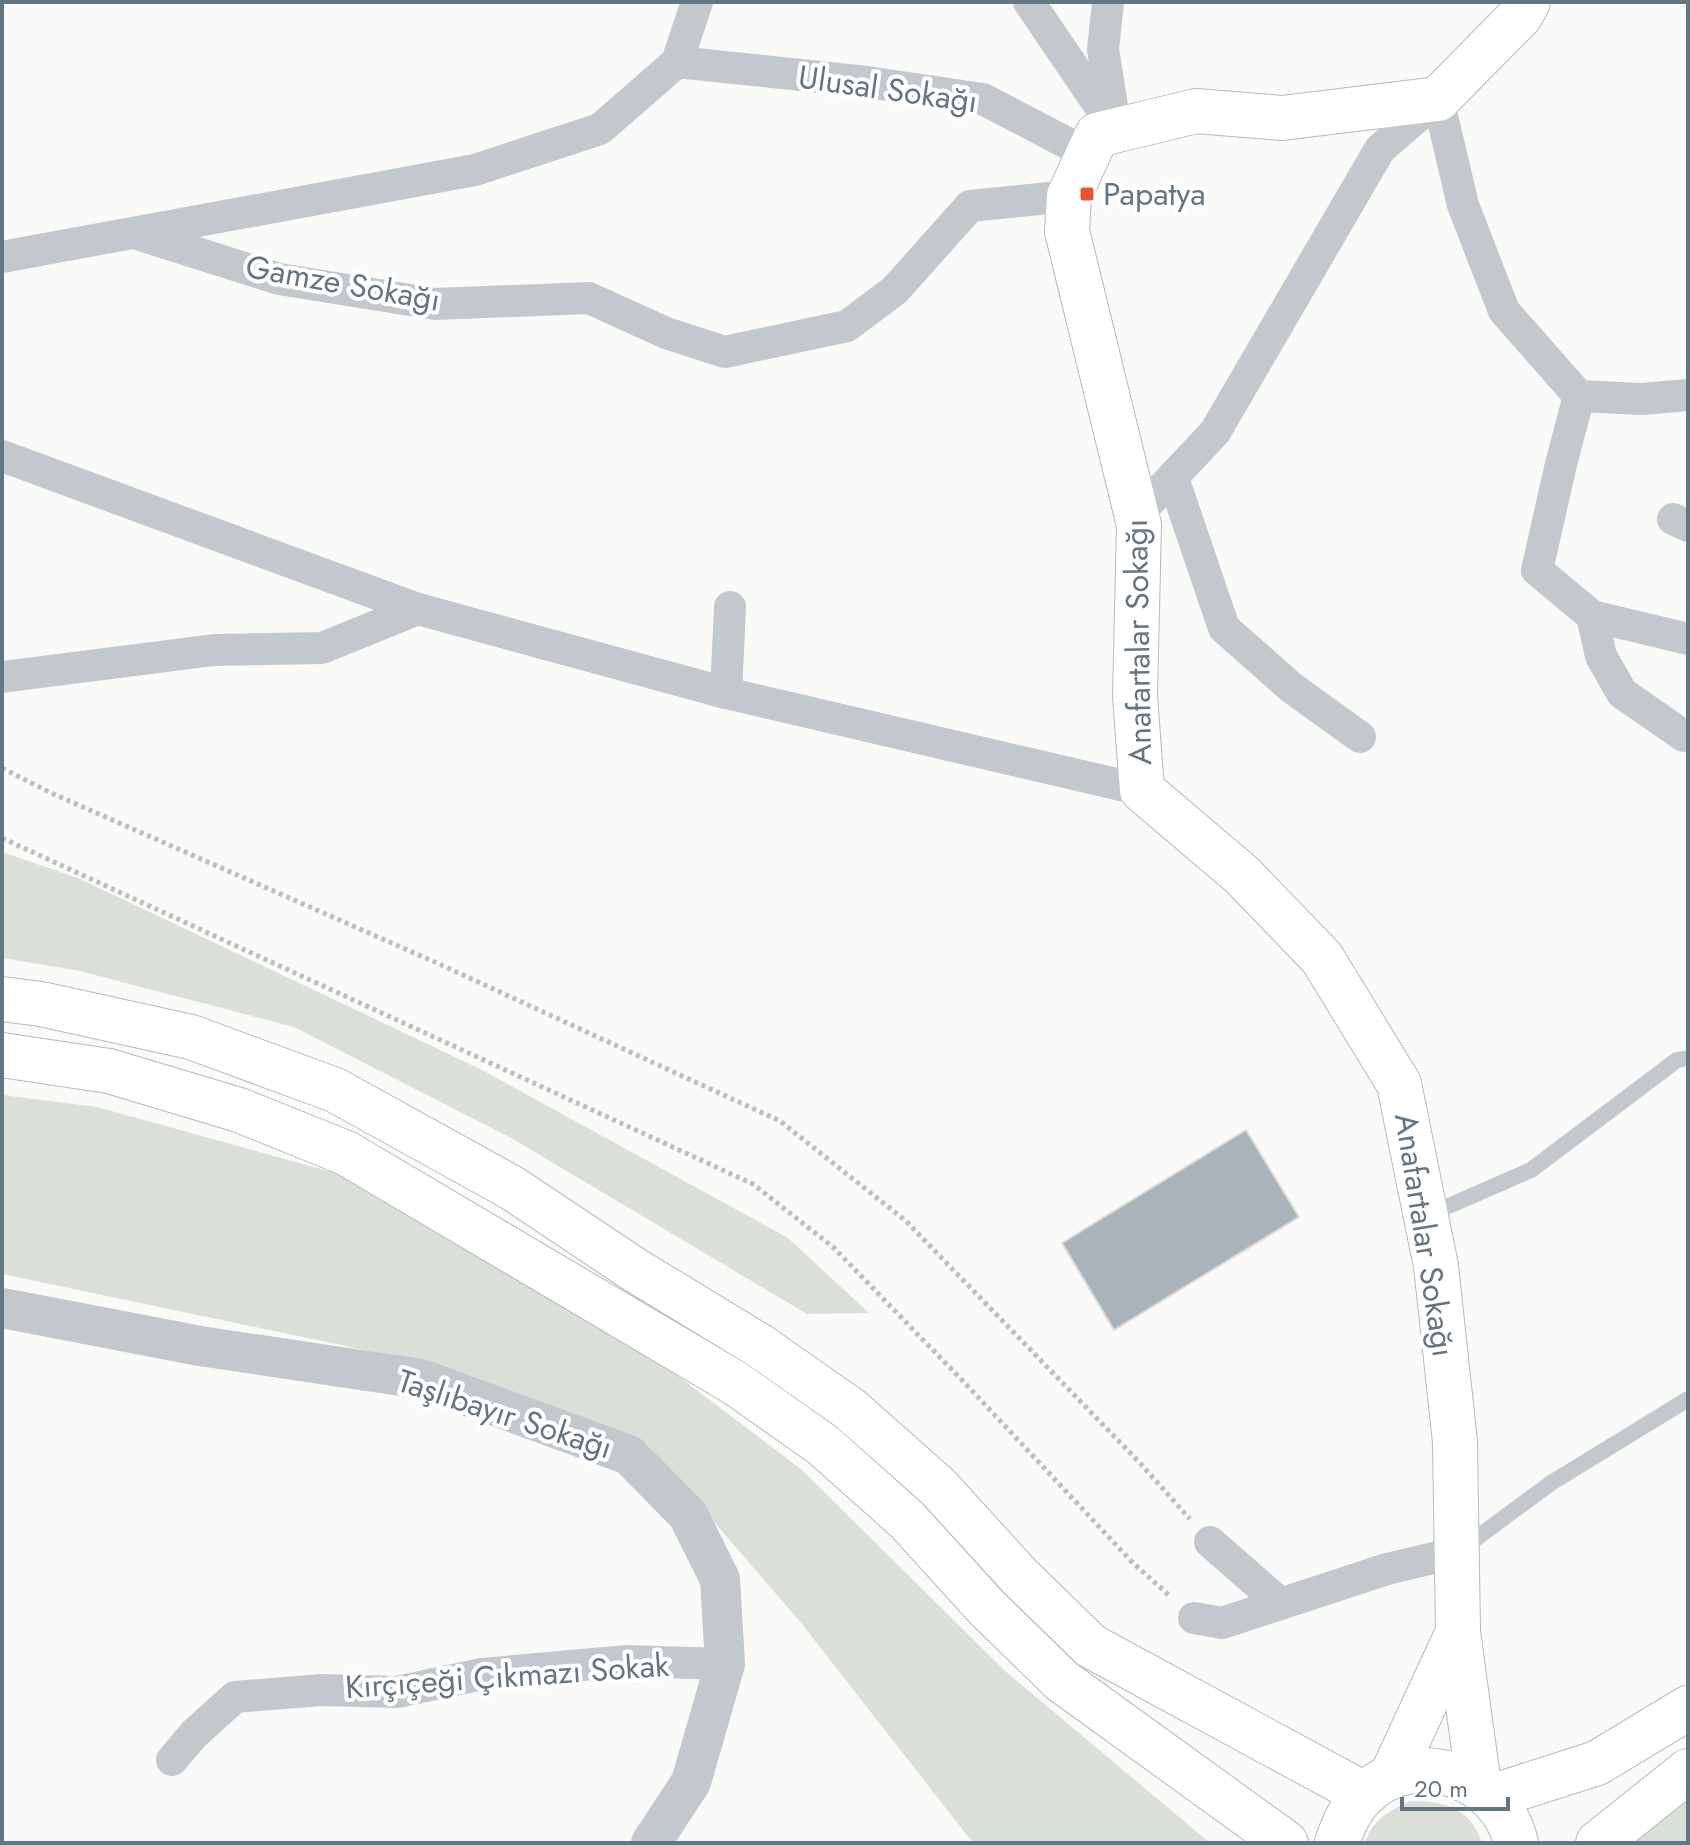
<svg xmlns="http://www.w3.org/2000/svg" width="1690" height="1845" font-family="Jost,sans-serif">
<style>
.green{fill:#dadfd7}
.building{fill:#aab3b9;stroke:#dcdcda;stroke-width:2}
.lines{fill:none;stroke-linecap:round;stroke-linejoin:round}
.secondary-casing{stroke:#b3babf;stroke-width:46}
.primary-casing{stroke:#b5babe;stroke-width:46}
.path{stroke:#bbbfc2;stroke-width:5;stroke-dasharray:4 4;stroke-linecap:butt}
.service{stroke:#c3c8cc;stroke-width:16}
.minor{stroke:#c3c8cc;stroke-width:32}
.tertiary{stroke:#c3c8cc;stroke-width:40}
.secondary{stroke:#fff;stroke-width:44}
.primary{stroke:#fff;stroke-width:44}
.poi-dot{fill:#e4572e;stroke:#fff;stroke-width:3}
.labels{text-anchor:middle;dominant-baseline:central;stroke-width:8;stroke-linejoin:round;paint-order:stroke}
.street-label{font-size:32px;fill:#657683;stroke:#fff}
.poi-label{font-size:32px;fill:#657683;stroke:#fff;text-anchor:start}
</style>
<rect width="100%" height="100%" fill="#fafaf8"/>
<g class="green">
<polygon points="2,852 78,878 480,1069 788,1238 869,1313 807,1314 513,1139 294,1027 80,971 2,958"/>
<polygon points="2,1095 97,1107 339,1174 615,1328 802,1470 1005,1671 1210,1843 973,1843 802,1624 646,1443 441,1366 2,1274"/>
<polygon points="1688,1800 1688,1843 1632,1843 1661,1817"/>
<path d="M1410,1801C1444,1801 1470,1807 1482,1843H1365C1372,1820 1389,1811 1410,1801Z"/>
</g>
<polygon class="building" points="1246,1130 1299,1217 1114,1330 1062,1243"/>
<g class="lines">
<g class="secondary-casing">
<g id="secondary">
<polyline points="1391,1777 1458,1632"/>
<polyline points="1479,1786 1458,1632 1455,1442 1436,1266 1399,1084 1322,958 1242,875 1142,790 1135,696 1139,525 1067,231 1069,196 1097,135 1196,111 1282,118 1438,99 1520,16 1528,2"/>
</g>
</g>
<g class="primary-casing">
<g id="primary">
<polyline points="2,999 41,1004 191,1037 335,1090 512,1188 635,1270 760,1346 850,1409 938,1487 1020,1577 1091,1646 1364,1794"/>
<polyline points="2,1055 109,1071 239,1110 346,1153 735,1383 823,1445 907,1520 987,1608 1062,1681 1286,1843"/>
<polyline points="1491,1797 1597,1763 1688,1708"/>
<path d="M1337,1843C1343,1825 1350,1808 1364,1795C1415,1745 1501,1776 1516,1843"/>
<polyline points="1598,1843 1688,1771"/>
</g>
</g>
<g class="path">
<polyline points="2,768 49,792 437,963 780,1121 906,1221 1139,1462 1190,1519"/>
<polyline points="2,838 753,1184 833,1247 962,1380 1133,1563 1171,1597"/>
</g>
<g class="service">
<polyline points="1428,1215 1531,1170 1677,1060 1688,1058"/>
<polyline points="1463,1548 1551,1483 1688,1399"/>
</g>
<g class="minor">
<polyline points="1029,2 1116,130"/>
<polyline points="1108,2 1103,49 1114,119"/>
<polyline points="677,62 867,82 983,99 1088,154"/>
<polyline points="134,233 279,279 435,304 589,298 666,333 725,352 847,326 895,290 970,206 1069,196"/>
<polyline points="2,257 475,170 600,129 677,62 697,2"/>
<polyline points="1579,396 1561,464 1537,570 1592,616 1688,639"/>
<polyline points="2,456 418,609 726,693 1142,790"/>
<polyline points="1173,478 1224,628 1292,688 1360,737"/>
<polyline points="1137,515 1215,432 1380,149 1438,99 1463,205 1504,311 1579,396 1642,399 1688,395"/>
<polyline points="1673,519 1688,526"/>
<polyline points="1592,616 1601,656 1622,693 1684,736"/>
<polyline points="2,677 214,650 322,648 418,609"/>
<polyline points="726,693 730,607"/>
<polyline points="1210,1542 1281,1604"/>
<polyline points="1194,1618 1222,1623 1387,1569 1459,1552"/>
<polyline points="172,1760 194,1734 235,1697 321,1690 397,1692 482,1674 627,1661 725,1664"/>
</g>
<polyline class="tertiary" points="2,1308 200,1346 421,1379 629,1455 688,1515 720,1579 725,1664 691,1782 651,1843"/>
<use href="#secondary" class="secondary"/>
<use href="#primary" class="primary"/>
</g>
<rect class="poi-dot" x="1079" y="186" width="16" height="16" rx="4"/>
<g class="labels">
<g class="street-label">
<text transform="translate(888 89) rotate(8)">Ulusal Sokağı</text>
<text transform="translate(343 283) rotate(10)">Gamze Sokağı</text>
<text transform="translate(1138 642) rotate(-91)">Anafartalar Sokağı</text>
<text transform="translate(1425 1235) rotate(81)">Anafartalar Sokağı</text>
<text transform="translate(505 1414) rotate(18)">Taşlıbayır Sokağı</text>
<text transform="translate(507 1676) rotate(-4)">Kırçıçeği Çıkmazı Sokak</text>
</g>
<g class="poi-label">
<text x="1103" y="194">Papatya</text>
</g>
</g>
<rect width="1690" height="1845" fill="none" stroke="#657683" stroke-width="8"/>
<path d="M1402 1797v12h106v-12" fill="none" stroke="#657683" stroke-width="4"/>
<text x="1414" y="1797" font-size="24" fill="#657683" stroke="#ffffff" stroke-width="6" paint-order="stroke">20 m</text>
</svg>
